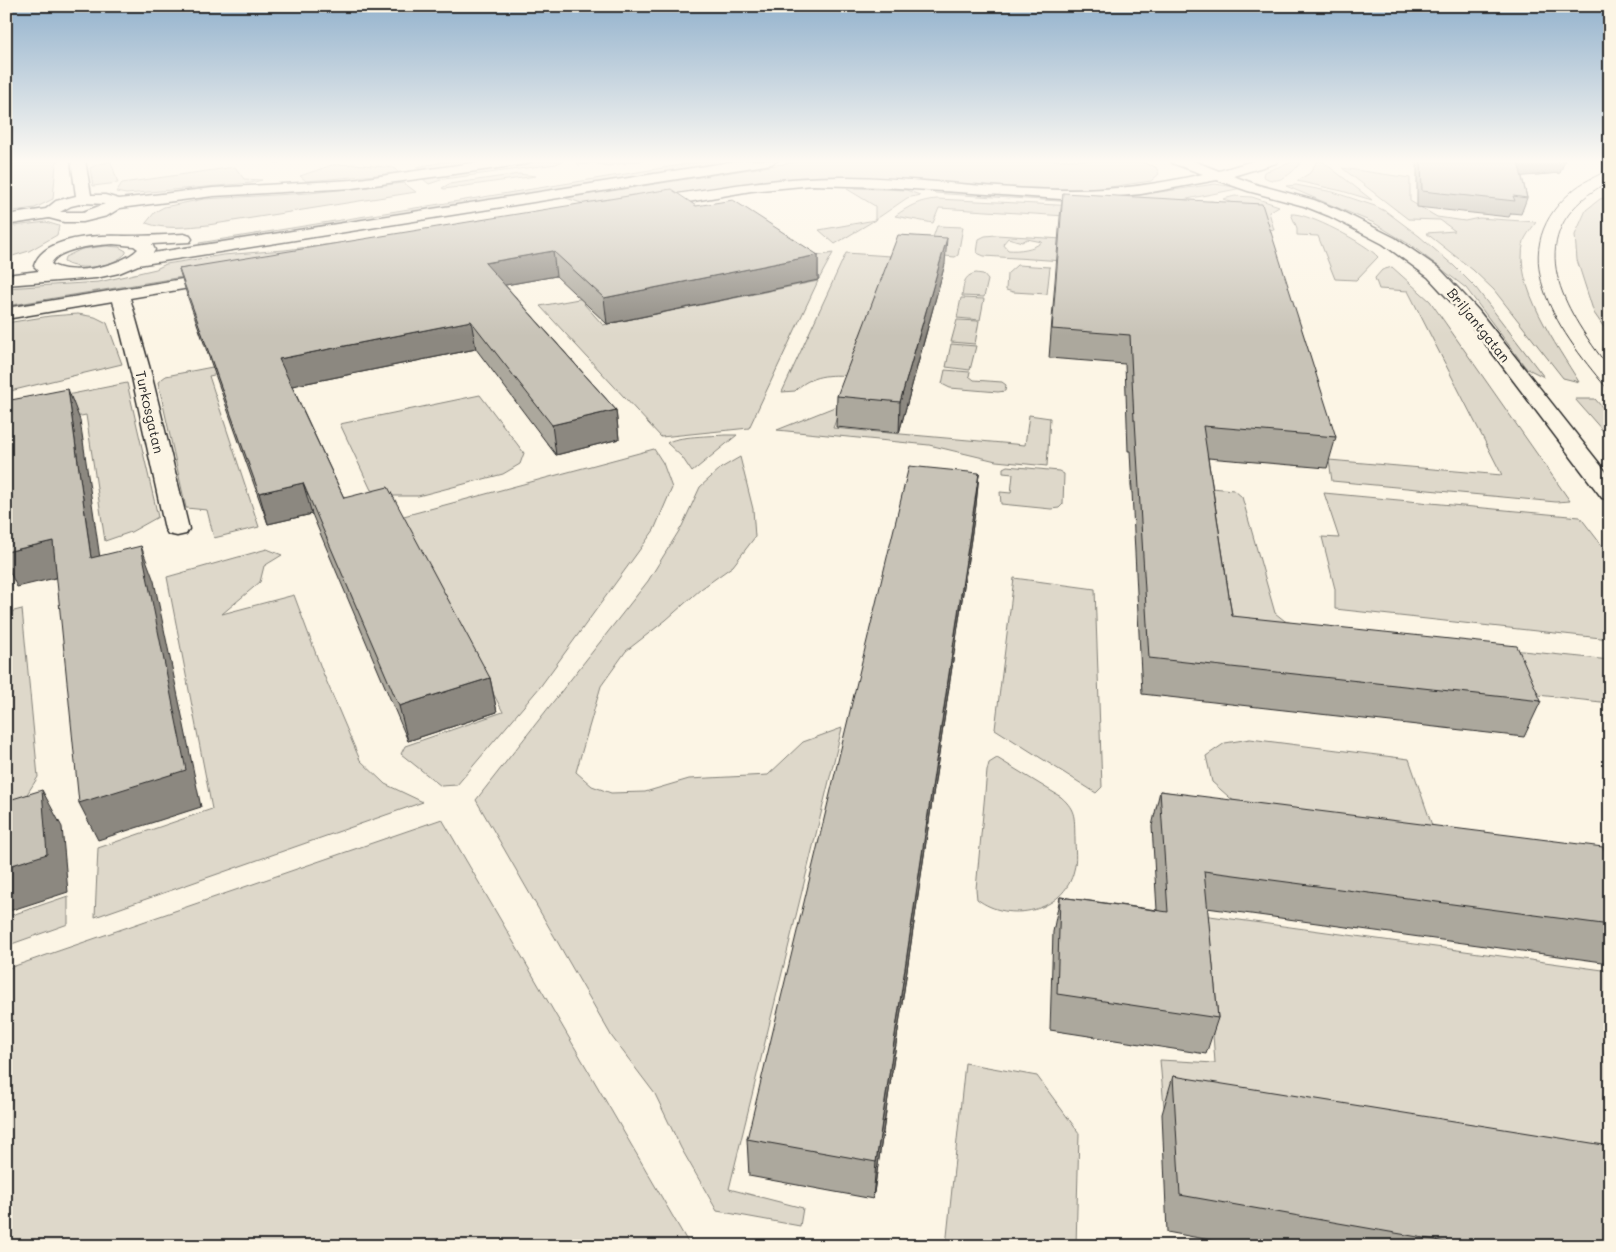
<svg xmlns="http://www.w3.org/2000/svg" width="1616" height="1252" font-family="Mali,sans-serif">
<style>
.green{fill:#ded8ca;stroke:#84827a;fill-rule:evenodd}
.lines{fill:none;stroke-linecap:round;stroke-linejoin:round}
.minor-casing{stroke:#2b2b2b;stroke-width:3}
.tertiary-casing{stroke:#2b2b2b;stroke-width:3}
.minor{fill:#fcf5e5;fill-rule:evenodd}
.tertiary{fill:#fcf5e5;fill-rule:evenodd}
.tram{stroke:#2b2b2b;stroke-width:1}
.wall{fill:#aca89d;stroke:#2b2b2b}
.shaded-wall{fill:#8c8880;stroke:#2b2b2b}
.building{fill:#c8c3b7;stroke:#2b2b2b}
.labels{text-anchor:middle;dominant-baseline:central;stroke-width:5;stroke-linejoin:round;paint-order:stroke}
.far-street-label{font-size:14px;fill:#2b2b2b;stroke:#fcf5e5}
</style>
<rect width="100%" height="100%" fill="#fcf5e5"/>
<filter id="ink" filterUnits="userSpaceOnUse"><feTurbulence type="fractalNoise" baseFrequency=".02" numOctaves="2"/><feDisplacementMap in="SourceGraphic" scale="10" xChannelSelector="R" yChannelSelector="G"/><feConvolveMatrix kernelMatrix="1 2 1 2 8 2 1 2 1" color-interpolation-filters="sRGB"/></filter>
<g filter="url(#ink)">
<g class="green">
<polygon points="34,160 59,160 56,164 53,199 35,208 6,212 6,165"/>
<polygon points="455,160 487,160 420,170 416,167"/>
<polygon points="549,160 563,161 556,164 444,179 429,184 422,178"/>
<polygon points="579,160 645,160 607,166 594,163 579,165 577,163"/>
<polygon points="712,160 742,160 200,246 199,243"/>
<polygon points="808,160 1136,160 1156,167 1159,174 1151,181 1096,189 1011,188 824,178 767,181 597,208 566,198"/>
<path d="M1296,161L1301,162C1292,174 1277,187 1263,176L1264,172Z"/>
<polygon points="1317,161 1322,161 1372,200 1342,191 1297,181 1310,173"/>
<polygon points="111,162 118,183 93,186 90,168 98,164"/>
<polygon points="355,164 394,168 399,173 306,181 300,176 332,165"/>
<polygon points="235,167 244,179 262,180 251,183 126,194 116,192 122,183"/>
<path d="M1342,168L1410,178V201L1437,217L1465,221L1479,218L1536,222C1533,227 1526,235 1524,241C1512,284 1558,347 1579,382L1563,378L1494,290L1473,270L1426,233L1455,231L1440,220L1408,219Z"/>
<polygon points="519,174 536,176 444,189 442,188 449,184"/>
<path d="M404,183L416,192L208,225C188,227 165,230 146,223L155,212L164,207L204,199L310,193Z"/>
<polygon points="1215,184 1242,188 1172,202 1074,202 947,194 935,193 930,190 1040,197 1125,197"/>
<polygon points="1296,185 1333,192 1375,206 1387,212 1419,236 1454,266 1476,288 1544,377 1526,368 1466,288 1412,246 1374,223 1286,186"/>
<polygon points="854,188 906,190 920,195 907,198 875,220 835,244 819,230 875,220 875,206 847,189"/>
<polygon points="1235,196 1252,197 1279,206 1269,212 1274,230 1252,227 1238,205 1223,199"/>
<polygon points="1610,197 1610,336 1594,313 1577,260 1575,235 1586,210 1600,199"/>
<path d="M937,199L1117,208L1180,206L1211,201L1217,202L1239,227L939,208L933,223L895,216C909,206 920,200 937,199Z"/>
<path d="M1291,214C1307,212 1367,244 1378,257L1356,280L1335,279L1318,236L1297,235V228Z"/>
<polygon points="46,222 59,226 57,235 29,251 6,258 6,227"/>
<polygon points="937,226 963,227 958,255 955,257 923,254 930,246"/>
<path d="M996,235L1079,240L1080,262L984,256L977,253L979,239L985,236ZM1008,238L1022,242L1027,239L1042,242C1034,249 1019,251 1008,250L1003,244Z"/>
<polygon points="356,241 188,276 6,306 6,288 99,282 156,269 166,264 223,255 284,250"/>
<path d="M106,246L119,247L126,251V253C114,267 79,272 64,262L65,257L82,249Z"/>
<polygon points="833,253 819,279 795,262 584,304 603,325 818,281 749,428 661,437 540,306"/>
<path d="M846,253L920,258L851,376C830,374 810,375 795,391L782,392Z"/>
<polygon points="1017,265 1050,267 1047,294 1013,292 1006,290 1007,274"/>
<polygon points="1392,267 1430,301 1570,501 1556,502 1332,481 1329,460 1502,475 1408,291 1379,289 1375,278 1382,270"/>
<path d="M976,273L983,274L988,280L984,297L962,296C964,284 963,276 976,273Z"/>
<polygon points="961,298 984,299 980,320 957,318"/>
<polygon points="78,314 95,317 107,323 122,364 6,392 6,323 50,316"/>
<polygon points="957,320 979,321 975,344 951,342"/>
<polygon points="439,323 443,330 209,376 259,527 214,538 207,510 186,508 158,382 166,376"/>
<polygon points="951,344 976,346 970,370 946,367"/>
<polygon points="945,370 970,372 969,376 974,380 1002,382 1006,385 1005,391 998,392 950,388 942,384"/>
<polygon points="127,383 158,517 131,532 105,541 86,415 20,428 32,402"/>
<polygon points="480,395 524,453 520,464 503,474 418,496 393,496 371,490 340,424"/>
<polygon points="1575,399 1595,399 1610,416 1610,439"/>
<polygon points="842,404 833,428 1025,445 1029,415 1050,418 1047,466 996,461 929,445 777,430"/>
<path d="M726,435H737L692,472L682,457L667,443C676,436 712,436 726,435Z"/>
<polygon points="654,449 663,463 672,488 654,530 540,687 457,785 441,786 401,754 405,746 503,712 400,517"/>
<polygon points="740,457 753,509 755,537 733,566 701,589 666,620 626,651 601,686 576,772 592,786 611,793 645,792 689,779 768,775 803,742 842,728 729,1189 803,1208 800,1226 717,1211 681,1148 655,1094 612,1037 476,800 648,581 682,526 700,487 721,468"/>
<polygon points="1007,466 1059,471 1064,474 1063,504 1059,508 1051,509 1001,504 1000,492 1011,493 1013,474 1003,473 1003,468"/>
<polygon points="1130,481 1234,490 1242,497 1275,613 1285,621 1317,630 1610,660 1610,703 1511,692 1228,647 1207,501 1132,493"/>
<polygon points="1324,493 1580,517 1610,556 1610,639 1335,609 1335,589 1322,537 1339,538"/>
<polygon points="267,549 282,555 264,566 260,582 222,614 294,595 323,673 360,760 385,784 423,802 95,917 98,848 212,809 167,577"/>
<polygon points="1014,578 1095,589 1102,787 1096,793 995,729"/>
<polygon points="22,609 38,777 22,802 6,811 6,613"/>
<polygon points="1250,739 1409,759 1436,837 1245,811 1212,782 1206,756 1225,743"/>
<path d="M997,758L1061,797C1077,811 1074,819 1075,839C1075,849 1077,860 1074,870C1065,912 1009,924 977,899L976,889L987,771L989,763Z"/>
<polygon points="442,819 690,1246 6,1246 6,969"/>
<polygon points="68,896 68,924 6,946 6,917"/>
<polygon points="1159,909 1610,971 1610,1179 1164,1107 1160,1060 1215,1063 1207,949"/>
<polygon points="965,1063 1037,1076 1079,1133 1076,1246 946,1246"/>
</g>
<g class="lines">
<g class="minor-casing">
<g id="minor">
<path d="M71,160H85L91,195H105L119,199L213,188L352,180L494,160H533L526,164L352,188L213,196L120,208L107,216L83,222H64L49,218L6,225V215L46,209L56,201L76,196ZM84,203L105,204L83,212H60L71,206Z"/>
<path d="M1170,160H1191L1219,171L1256,160H1278L1276,163L1233,176L1258,185L1314,200L1339,210L1395,238L1440,269L1478,310L1610,477V500L1602,498L1466,318L1428,277L1383,244L1329,216L1304,206L1248,191L1217,180L1141,194L1097,198L1061,199L884,187L813,185L751,191L648,209L643,207L640,204L643,201L648,199C714,188 780,176 848,177C919,178 989,189 1060,190C1108,191 1156,185 1203,174L1172,163Z"/>
<polygon points="219,273 225,274 228,278 225,282 130,298 151,373 189,529 186,534 177,536 168,534 165,529 131,373 113,301 6,319 6,308"/>
</g>
</g>
<g class="tertiary-casing">
<path id="tertiary" d="M743,160H778L771,164L138,265L119,273L96,278L6,285V275L39,271L34,266C43,235 101,235 126,236C145,236 165,235 184,234L190,236L192,239L190,242L152,244L155,250L153,253ZM113,244L134,246L138,249C122,266 71,277 51,264C58,248 97,245 113,244Z"/>
</g>
<use href="#minor" class="minor"/>
<use href="#tertiary" class="tertiary"/>
<g class="tram">
<path d="M1610,169C1597,176 1581,182 1571,192C1498,255 1563,336 1610,392"/>
<path d="M1610,180C1601,187 1590,192 1582,200C1523,252 1574,322 1610,369"/>
</g>
</g>
<g class="wall">
<polygon points="1417,160 1565,160 1560,173 1522,176 1527,198 1521,214 1511,213 1509,217 1417,207"/>
<polygon points="1063,193 1336,437 1327,468 1208,458 1232,616 1541,701 1524,737 1142,694 1130,451 1128,451 1125,364 1049,358 1060,217"/>
<polygon points="696,206 818,255 818,280 607,324 556,276 505,285 616,410 619,439 556,455 476,349 292,386 344,498 490,678 497,712 408,741 312,514 268,524 187,295 179,269"/>
<polygon points="945,264 899,433 836,427 837,396"/>
<polygon points="979,473 976,505 873,1199 749,1176 747,1139"/>
<polygon points="1160,791 1610,863 1610,963 1207,908 1218,1018 1206,1054 1050,1030 1053,932 1060,897 1157,910 1152,826"/>
<polygon points="1173,1076 1610,1246 1242,1246 1167,1232 1162,1114"/>
</g>
<g class="shaded-wall">
<polygon points="274,160 286,160 275,163"/>
<polygon points="1538,160 1565,160 1560,173 1513,177 1518,162"/>
<polygon points="947,238 945,264 899,433 900,402"/>
<polygon points="553,251 556,276 489,288 485,263"/>
<polygon points="818,255 818,280 607,324 604,298"/>
<polygon points="471,321 476,349 287,387 279,359"/>
<polygon points="68,389 80,420 105,593 91,558"/>
<polygon points="616,410 619,439 556,455 552,425"/>
<polygon points="979,473 976,505 873,1199 876,1162"/>
<polygon points="303,483 312,514 268,524 259,493"/>
<polygon points="53,541 68,575 17,587 6,564 6,552"/>
<polygon points="141,546 154,581 201,807 98,840 79,803"/>
<polygon points="490,678 497,712 408,741 399,706"/>
<polygon points="42,790 62,827 68,892 6,912 6,867"/>
</g>
<g class="building">
<polygon points="1421,160 1538,160 1518,162 1527,198 1513,196 1515,201 1422,191"/>
<polygon points="671,189 696,206 733,200 818,255 604,298 553,251 485,263 616,410 552,425 471,321 279,359 344,498 388,487 490,678 399,706 303,483 259,493 179,269"/>
<polygon points="1063,193 1262,204 1336,437 1203,426 1232,616 1517,646 1541,701 1149,658 1135,420 1134,420 1130,335 1052,329"/>
<polygon points="898,235 947,238 900,402 837,396"/>
<polygon points="68,389 91,558 141,546 186,770 79,803 53,541 6,552 6,401"/>
<polygon points="909,466 979,473 876,1162 747,1139"/>
<polygon points="42,790 47,854 6,867 6,801"/>
<polygon points="1160,791 1603,847 1610,863 1610,925 1204,871 1218,1018 1057,994 1060,897 1168,912"/>
<polygon points="1173,1076 1610,1146 1610,1246 1469,1246 1180,1195"/>
</g>
</g>
<linearGradient id="sky" x2="0" y2="1"><stop stop-color="#93b2cd"/><stop offset="0.48" stop-color="#fefaf3"/><stop offset="1" stop-color="#fefaf3" stop-opacity="0"/></linearGradient>
<rect width="1616" height="336" fill="url(#sky)"/>
<g class="labels">
<g class="far-street-label">
<text transform="translate(1479 325) rotate(51)">Briljantgatan</text>
<text transform="translate(150 412) rotate(77)">Turkosgatan</text>
</g>
</g>
<rect width="1616" height="1252" fill="none" stroke="#fcf5e5" stroke-width="25"/>
<rect x="12" y="12" width="1591" height="1227" fill="none" stroke="#2b2b2b" stroke-width="2" filter="url(#ink)"/>
</svg>
